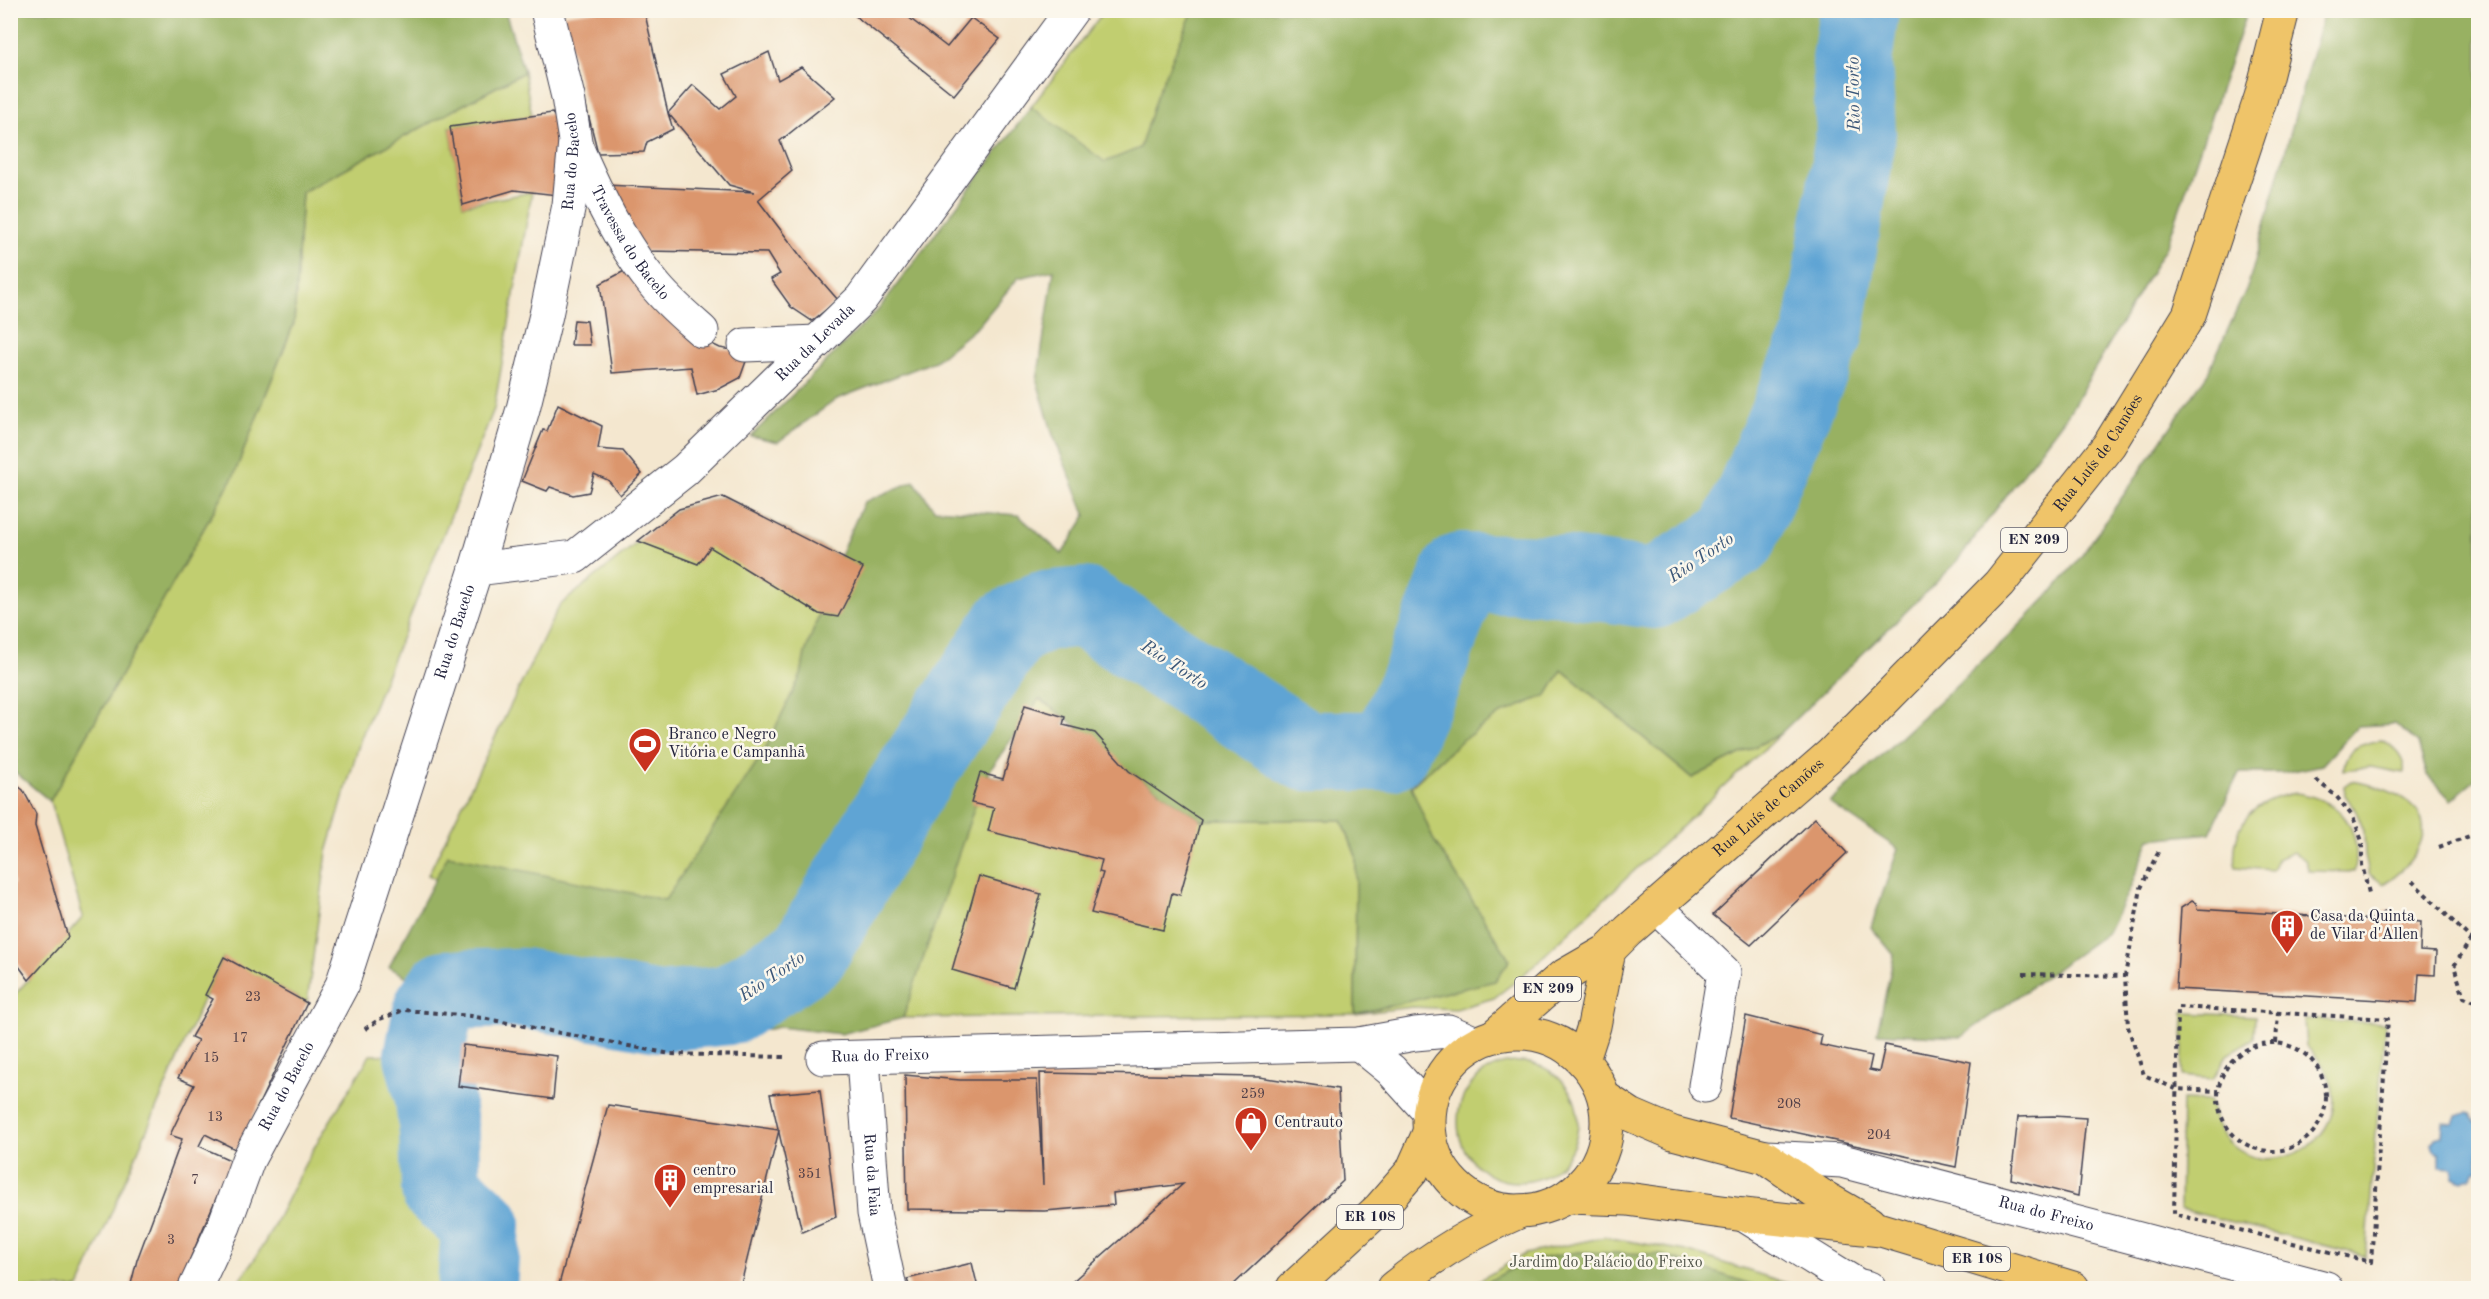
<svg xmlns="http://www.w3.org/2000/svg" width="2489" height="1299" font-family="'Old Standard TT',serif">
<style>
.green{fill:#c1ce70;stroke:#727856;stroke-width:1.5}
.forest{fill:#98b162;stroke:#5d6a4e;stroke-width:1.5}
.water{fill:#5ea4d4;stroke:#406388;stroke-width:1.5}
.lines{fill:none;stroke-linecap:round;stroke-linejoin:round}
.river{stroke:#5ea4d4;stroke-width:80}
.building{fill:#db966d}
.minor-casing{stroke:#424051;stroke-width:35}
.major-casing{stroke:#424051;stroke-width:35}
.path{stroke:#424051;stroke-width:4;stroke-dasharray:4.5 4.5;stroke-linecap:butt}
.minor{stroke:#fff;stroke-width:33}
.major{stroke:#efc469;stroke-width:33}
.labels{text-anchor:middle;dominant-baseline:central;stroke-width:5;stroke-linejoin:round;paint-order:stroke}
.number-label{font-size:14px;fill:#503f48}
.shield{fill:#fbf7ec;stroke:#636270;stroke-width:1.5}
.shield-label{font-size:15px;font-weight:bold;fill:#22223b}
.street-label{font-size:16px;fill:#22223b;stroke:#fbf7ec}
.poi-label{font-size:16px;fill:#22223b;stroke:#fbf7ec;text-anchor:start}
.park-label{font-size:16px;fill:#52564b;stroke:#fbf7ec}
.water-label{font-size:18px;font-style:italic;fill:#3a5678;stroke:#fbf7ec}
</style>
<rect width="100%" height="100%" fill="#fbf7ec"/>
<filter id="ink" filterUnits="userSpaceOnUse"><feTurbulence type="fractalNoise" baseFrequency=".0167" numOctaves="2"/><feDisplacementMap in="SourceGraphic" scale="12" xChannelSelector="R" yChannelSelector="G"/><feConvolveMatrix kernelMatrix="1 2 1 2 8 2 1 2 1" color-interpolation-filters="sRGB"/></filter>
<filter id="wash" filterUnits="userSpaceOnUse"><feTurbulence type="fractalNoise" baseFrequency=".008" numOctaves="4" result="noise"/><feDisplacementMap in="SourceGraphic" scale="24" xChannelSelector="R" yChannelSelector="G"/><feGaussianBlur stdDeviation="1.35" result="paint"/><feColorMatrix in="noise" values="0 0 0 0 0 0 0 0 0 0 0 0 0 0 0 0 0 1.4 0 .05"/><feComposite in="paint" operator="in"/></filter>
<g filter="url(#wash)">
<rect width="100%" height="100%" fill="#f4e7cf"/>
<g class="green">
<polygon points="1104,11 1194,11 1140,148 1105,169 1031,107"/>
<polygon points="524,72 532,116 450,127 463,205 532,192 494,409 361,738 327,852 307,1003 223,958 205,995 79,1288 11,1288 11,999 83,917 50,801 234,475 294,323 302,192"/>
<polygon points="723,497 863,568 837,723 635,980 428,875 559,606 679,509"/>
<polygon points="1562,670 1692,778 1780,734 1520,978 1494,998 1456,1009 1412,1007 1355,1014 903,1018 980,773 1003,779 1025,705 1039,699 1065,717 1063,726 1201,820 1342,820 1356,856 1355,1013 1509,960 1433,839 1411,787 1461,741 1501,714 1547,695"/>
<path d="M2381,740C2394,746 2406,757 2404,773L2371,767L2344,770C2344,748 2361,744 2381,740Z"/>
<path d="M2351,781C2389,787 2446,808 2414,855C2406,867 2397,877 2384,884L2369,874L2365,855L2364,831L2356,811L2345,795L2344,786Z"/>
<path d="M2296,793C2328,798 2353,814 2356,849C2356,857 2357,864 2354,872L2309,871L2305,860L2293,852L2277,859L2272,870L2236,867C2233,861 2235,855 2235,848C2239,813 2264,798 2296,793Z"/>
<polygon points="2184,1013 2255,1016 2254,1038 2227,1055 2213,1079 2182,1076"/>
<path d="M2304,1019L2385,1023L2366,1256L2180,1209L2182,1100L2210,1101C2212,1108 2213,1117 2216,1123C2257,1208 2391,1125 2306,1046Z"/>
<path d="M452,1050L453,1105L502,1267L498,1288H233C267,1249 285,1199 311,1153C330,1120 351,1088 370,1055H403Z"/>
<circle cx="1518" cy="1122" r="60"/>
<polygon points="1605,1237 1686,1251 1802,1288 1466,1288 1525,1254"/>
</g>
<g class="forest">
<polygon points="10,11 505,11 524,72 302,192 294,323 234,475 50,801 11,769"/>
<polygon points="1193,11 2247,11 2168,243 2070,411 1954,565 1780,734 1692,778 1562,670 1547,695 1501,714 1461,741 1411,786 1433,839 1510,960 1495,981 1355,1014 1356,856 1342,820 1201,820 1129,771 1065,717 1039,699 984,779 903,1018 841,1034 779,1027 728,1038 466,1010 389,967 448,855 665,900 763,753 801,675 805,653 843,548 864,502 914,481 934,509 1018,515 1062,554 1086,516 1053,435 1037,381 1054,270 1018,278 978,326 935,361 837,399 778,442 751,436 878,310 1031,107 1105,162 1140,148 1157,94"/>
<polygon points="2324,11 2478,11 2478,768 2474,781 2451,800 2427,775 2418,743 2395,724 2358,726 2322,765 2283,773 2239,773 2210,833 2150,839 2130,888 2108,932 1961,1037 1877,1033 1894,955 1871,927 1898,849 1830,803 2011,634 2053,591 2082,555 2208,373 2249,283"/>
<polygon points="1578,1252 1659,1254 1763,1288 1476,1288 1526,1261"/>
</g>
<polygon class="water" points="2466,1113 2470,1114 2476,1124 2478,1125 2478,1170 2475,1170 2471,1178 2462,1181 2454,1177 2452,1168 2440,1167 2440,1154 2434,1151 2432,1144 2435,1138 2442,1136 2443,1122 2454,1123 2457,1116"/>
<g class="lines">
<polyline class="river" points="477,1288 481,1225 441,1189 439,1133 434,1094 424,1056 434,1007 446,990 522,988 659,1012 730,1005 808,954 903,793 1010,628 1043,611 1084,607 1306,751 1389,751 1421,680 1461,573 1555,575 1654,589 1737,538 1823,335 1856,133 1852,61 1859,10"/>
</g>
<g id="blocks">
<g class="building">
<polygon points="600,10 644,10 668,113 693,85 720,109 736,96 724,74 769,52 778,80 801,67 835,97 780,141 792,171 758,200 805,262 838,300 812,321 791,307 771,279 780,274 767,253 644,251 606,185 754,192 729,185 668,113 673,129 647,142 644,152 598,153 563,15"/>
<polygon points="848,10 899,10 947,47 971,18 1000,39 954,95"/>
<polygon points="552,113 557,120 559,152 557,195 514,190 463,205 450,127"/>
<polygon points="630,268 693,335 720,348 749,353 740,378 719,389 697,395 691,367 612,373 600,284"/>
<polygon points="574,320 587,321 590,345 571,345"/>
<polygon points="558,404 602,426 598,449 623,451 642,474 620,495 608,480 594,474 589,492 573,495 550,487 547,491 522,481 543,430 547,431"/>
<polygon points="723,497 863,568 838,617 819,614 710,547 698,564 638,541 679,509"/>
<polygon points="1025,705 1065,717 1063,725 1095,733 1129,771 1201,820 1180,895 1172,893 1163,930 1091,913 1103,873 1099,872 1102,860 988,831 994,808 971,803 980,773 1003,779"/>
<polygon points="10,780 23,790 36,814 35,826 68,937 29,980 10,954 10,885 14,884 10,874"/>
<polygon points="1815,818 1847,853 1751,945 1713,915"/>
<polygon points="979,876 1041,894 1014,988 952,970"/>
<polygon points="2192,901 2196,903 2197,909 2380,920 2382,913 2387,911 2391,913 2392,920 2421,922 2420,951 2436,952 2435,975 2419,974 2417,1002 2176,989 2181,908"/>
<polygon points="224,957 307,1003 237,1150 205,1134 199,1146 232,1161 181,1280 175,1288 130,1288 137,1260 182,1139 170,1135 194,1085 178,1078 198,1040 191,1037 213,999 205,995"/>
<polygon points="1746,1016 1822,1035 1820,1045 1872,1056 1869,1070 1879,1072 1885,1045 1971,1062 1956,1167 1729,1118"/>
<polygon points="463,1045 557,1056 553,1099 458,1086"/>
<polygon points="1040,1073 1259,1077 1338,1089 1343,1181 1230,1288 1065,1288 1183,1184 1113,1193 1114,1205 1045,1211 907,1209 905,1075 960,1080 1037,1080 1043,1185"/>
<polygon points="820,1090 836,1217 802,1232 770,1094"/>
<polygon points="608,1105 779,1130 740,1288 558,1288"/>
<polygon points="2053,1116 2086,1118 2078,1196 2011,1179 2018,1117"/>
<polygon points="972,1263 978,1288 910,1288 907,1279"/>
</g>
</g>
</g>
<g filter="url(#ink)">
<use href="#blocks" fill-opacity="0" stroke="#424051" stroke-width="1.5"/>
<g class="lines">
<g class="minor-casing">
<g id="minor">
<path id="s1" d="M576,146C597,194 619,241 653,283C667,301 685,316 702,331"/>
<polyline points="745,345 817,342"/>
<path id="s2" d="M476,569L575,557L685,470L861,299L1072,10"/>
<polyline points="1656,907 1724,972 1705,1086"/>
<polyline points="1359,1044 1391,1070 1429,1112"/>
<path id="s3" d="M823,1058L1359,1044L1415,1034L1448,1031L1476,1043"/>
<path id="s4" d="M863,1059L874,1213L890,1288"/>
<path id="s5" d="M1765,1157L1842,1161L2326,1288"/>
<polyline points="1744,1215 1857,1285 1869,1288"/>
<path id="s6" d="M195,1288L224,1226L248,1160L342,985L476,569L523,409L546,315L569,205L575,141L568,97L547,10"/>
</g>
</g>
<g class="major-casing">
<g id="major">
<circle cx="1518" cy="1122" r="89"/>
<path id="s7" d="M1494,1036L1562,977L1609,950L1628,931L1830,755L1999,584L2109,445L2189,315L2261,97L2283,10"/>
<polyline points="1583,1060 1594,1026 1609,950"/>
<polyline points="1605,1098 1631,1115 1673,1133 1765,1157 1822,1196 1869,1223"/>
<polyline points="1568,1197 1627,1199 1744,1215 1881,1230 2073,1288"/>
<polyline points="1293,1288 1379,1209 1412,1171 1429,1133"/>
<path d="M1393,1288C1432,1256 1474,1231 1521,1211"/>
</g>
</g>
<g class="path">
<polyline points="2316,780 2336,796 2353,817 2362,841 2362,865 2369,893"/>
<polyline points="2439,847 2478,833"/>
<polyline points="2158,852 2141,888 2125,976 2128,1027 2144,1075 2176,1089 2218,1091"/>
<polyline points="2412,881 2471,939"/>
<polyline points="2471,939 2454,966 2464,997 2478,1002"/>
<polyline points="2471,939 2478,939"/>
<polyline points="2023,974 2125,976"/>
<polygon points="2178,1007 2388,1019 2371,1262 2174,1214"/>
<polyline points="365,1029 380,1019 404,1010 471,1016 671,1054 784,1057"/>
<circle cx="2272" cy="1097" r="54"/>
<polyline points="2276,1043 2278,1012"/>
</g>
<use href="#minor" class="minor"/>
<use href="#major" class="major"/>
</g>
</g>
<defs>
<g id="stadium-pin" transform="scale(1.725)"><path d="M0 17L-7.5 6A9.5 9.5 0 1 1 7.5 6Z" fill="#c8321e" stroke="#fbf7ec"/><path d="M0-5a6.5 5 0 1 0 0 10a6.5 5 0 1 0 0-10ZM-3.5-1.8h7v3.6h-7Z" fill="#fff"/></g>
<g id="building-pin" transform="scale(1.725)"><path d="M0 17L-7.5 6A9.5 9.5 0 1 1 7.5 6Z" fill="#c8321e" stroke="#fbf7ec"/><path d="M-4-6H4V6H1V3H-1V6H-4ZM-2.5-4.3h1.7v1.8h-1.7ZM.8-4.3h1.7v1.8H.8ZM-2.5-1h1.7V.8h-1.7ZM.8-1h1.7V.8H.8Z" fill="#fff"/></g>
<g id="shop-pin" transform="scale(1.725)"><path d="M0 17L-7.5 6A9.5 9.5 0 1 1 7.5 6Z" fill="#c8321e" stroke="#fbf7ec"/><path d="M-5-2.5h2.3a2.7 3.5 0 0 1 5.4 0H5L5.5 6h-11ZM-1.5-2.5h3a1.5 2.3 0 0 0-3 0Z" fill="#fff"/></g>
</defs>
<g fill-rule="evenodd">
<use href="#stadium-pin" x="645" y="744"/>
<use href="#building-pin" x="2287" y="926"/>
<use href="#shop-pin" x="1251" y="1123"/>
<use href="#building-pin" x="670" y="1180"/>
</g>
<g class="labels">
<g class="number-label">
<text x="253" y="997">23</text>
<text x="240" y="1038">17</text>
<text x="211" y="1058">15</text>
<text x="1253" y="1094">259</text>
<text x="1789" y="1104">208</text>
<text x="215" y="1117">13</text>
<text x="1879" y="1135">204</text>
<text x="810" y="1174">351</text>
<text x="195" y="1180">7</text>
<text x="171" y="1240">3</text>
</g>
<g class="shield">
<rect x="2001" y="528" width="66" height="24" rx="4.5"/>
<rect x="1515" y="977" width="66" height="24" rx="4.5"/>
<rect x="1337" y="1205" width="66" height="24" rx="4.5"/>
<rect x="1944" y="1247" width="66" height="24" rx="4.5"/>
</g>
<g class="shield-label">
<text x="2034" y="540">EN 209</text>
<text x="1548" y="989">EN 209</text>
<text x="1370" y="1217">ER 108</text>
<text x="1977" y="1259">ER 108</text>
</g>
<g class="street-label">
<text stroke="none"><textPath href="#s6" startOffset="1194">Rua do Bacelo</textPath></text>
<text stroke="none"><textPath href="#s1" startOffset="111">Travessa do Bacelo</textPath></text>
<text stroke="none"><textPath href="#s2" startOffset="422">Rua da Levada</textPath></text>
<text stroke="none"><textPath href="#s7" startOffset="844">Rua Luís de Camões</textPath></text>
<text stroke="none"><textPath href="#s6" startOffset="708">Rua do Bacelo</textPath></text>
<text stroke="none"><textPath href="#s7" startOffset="358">Rua Luís de Camões</textPath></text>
<text stroke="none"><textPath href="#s3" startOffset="57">Rua do Freixo</textPath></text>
<text stroke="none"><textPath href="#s6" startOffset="222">Rua do Bacelo</textPath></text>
<text stroke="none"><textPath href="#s4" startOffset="116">Rua da Faia</textPath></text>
<text stroke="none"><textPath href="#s5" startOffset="288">Rua do Freixo</textPath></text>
</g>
<g class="poi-label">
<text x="668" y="735">Branco e Negro<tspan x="668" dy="18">Vitória e Campanhã</tspan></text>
<text x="2310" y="917">Casa da Quinta<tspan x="2310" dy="18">de Vilar d'Allen</tspan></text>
<text x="1274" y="1123">Centrauto</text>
<text x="693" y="1171">centro<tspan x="693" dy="18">empresarial</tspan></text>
</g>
<g class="park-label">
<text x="1606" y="1263">Jardim do Palácio do Freixo</text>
</g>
<g class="water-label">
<text transform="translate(1854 94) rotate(-91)">Rio Torto</text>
<text transform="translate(1701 558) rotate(-34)">Rio Torto</text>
<text transform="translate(1174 665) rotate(33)">Rio Torto</text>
<text transform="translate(772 977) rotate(-34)">Rio Torto</text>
</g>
</g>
<rect width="2489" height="1299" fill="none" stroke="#fbf7ec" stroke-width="36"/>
</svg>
